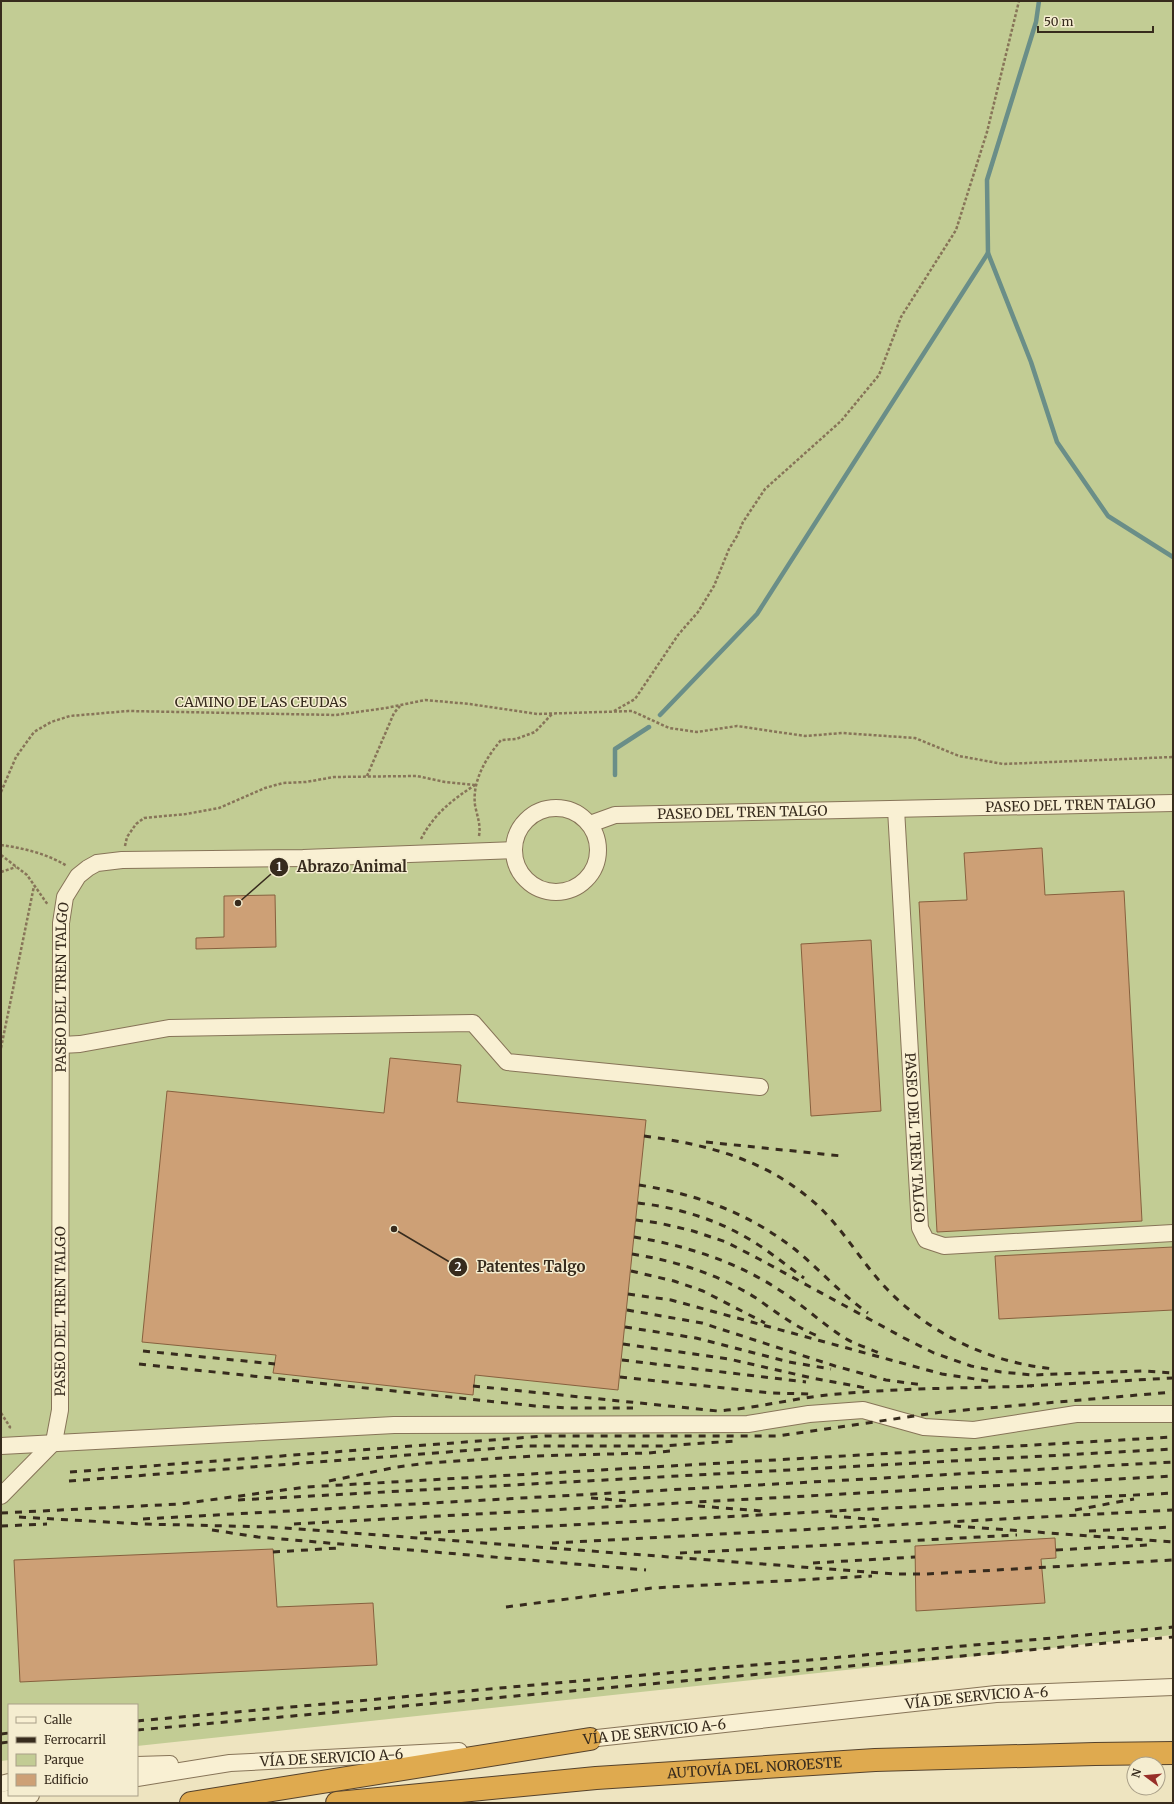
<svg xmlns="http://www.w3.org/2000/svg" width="1174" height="1804" font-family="Merriweather,serif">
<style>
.green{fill:#c2cc94}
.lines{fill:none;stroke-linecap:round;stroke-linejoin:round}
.stream{stroke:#6a8e88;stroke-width:4.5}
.building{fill:#cda076;stroke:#87603e}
.minor-casing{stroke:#877458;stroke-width:18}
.highway-casing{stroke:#55422c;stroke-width:24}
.path{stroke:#877458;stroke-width:2.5;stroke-dasharray:3 2;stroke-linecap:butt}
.minor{stroke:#f9f0d3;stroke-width:16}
.highway{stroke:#dfaa4f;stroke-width:22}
.rail{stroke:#372b1d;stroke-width:3;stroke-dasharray:7 7;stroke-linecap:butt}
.labels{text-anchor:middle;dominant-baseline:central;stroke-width:3;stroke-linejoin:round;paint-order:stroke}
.street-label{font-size:14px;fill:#372b1d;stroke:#f5edd0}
.leader{fill:none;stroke:#372b1d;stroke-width:1.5}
.callout-dot{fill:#372b1d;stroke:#f5edd0;stroke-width:1.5}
.mark-label{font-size:12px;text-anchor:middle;font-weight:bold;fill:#fff}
.callout-label{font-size:15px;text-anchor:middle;font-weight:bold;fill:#372b1d;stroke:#f5edd0;stroke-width:3;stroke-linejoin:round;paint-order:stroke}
</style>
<rect width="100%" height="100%" fill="#eee4c0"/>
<polygon class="green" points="1,1 1173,1 1173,1635 137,1746 137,1705 9,1705 9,1760 1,1761"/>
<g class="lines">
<g class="stream">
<polyline points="988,253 1031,362 1057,442 1108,516 1173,557"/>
<polyline points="660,715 757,614 988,253 987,180 1036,22 1039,1"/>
<polyline points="615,775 615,749 649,727"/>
</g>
</g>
<g class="building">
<polygon points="1042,848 1045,895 1124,891 1142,1221 937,1232 919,902 967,900 964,853"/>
<polygon points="275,895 276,947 196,949 196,938 224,937 224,896"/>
<polygon points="871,940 881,1111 811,1116 801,944"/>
<polygon points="390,1058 461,1065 457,1102 646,1120 618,1390 475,1375 473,1395 273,1373 276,1355 142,1342 167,1091 384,1113"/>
<polygon points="1173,1247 1173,1310 999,1319 995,1256"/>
<polygon points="1055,1538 1056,1558 1041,1559 1045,1603 916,1611 915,1546"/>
<polygon points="273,1549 277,1607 373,1603 377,1665 20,1682 14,1560"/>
</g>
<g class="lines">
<g class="minor-casing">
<g id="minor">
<circle cx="556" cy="850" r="42"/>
<path id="s1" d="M896,809L920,1228L926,1240L944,1246L1173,1233"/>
<path id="s2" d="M590,824L615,815L1173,803"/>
<polyline points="61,1045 80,1044 169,1028 473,1023 507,1062 760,1087"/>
<polyline points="1,1446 394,1425 748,1424 809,1414 863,1410 924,1427 974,1430 1076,1414 1173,1414"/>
<path id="s3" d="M1,1496L54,1442L60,1410L61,923L65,897L78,876L88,868L97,863L122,860L303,858L514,850"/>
<path id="s4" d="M579,1740L996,1694L1173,1687"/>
<polyline points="137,1765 170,1764"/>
<path id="s5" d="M137,1778L230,1763L459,1751"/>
<polyline points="1,1784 9,1782"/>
<polyline points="1,1800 31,1795"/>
</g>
</g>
<g class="highway-casing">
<g id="highway">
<polyline points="191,1803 590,1739"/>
<path id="s6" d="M337,1803L596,1778L875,1760L1095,1754L1173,1753"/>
</g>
</g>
<g class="path">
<polyline points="614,711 635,699 678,635 698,612 714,586 729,549 737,536 743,522 765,489 841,421 879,375 901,317 956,230 987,132 1019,1"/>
<polyline points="367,776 394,713 400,706"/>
<polyline points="1,792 16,757 34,732 51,722 70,716 128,711 336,715 386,708 425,700 470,704 537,714 632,711 669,728 697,732 737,726 805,736 842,733 915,738 959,756 1003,764 1173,757"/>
<path d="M479,836C481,824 477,816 475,805C472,781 486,758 501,740L516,739L535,732L552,714"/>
<path d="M421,839C434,814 452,800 475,785"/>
<path d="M1,845C23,848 48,854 67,866"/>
<polyline points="125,846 127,837 136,824 144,818 186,814 219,808 265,788 283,783 306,782 334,777 417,776 445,782 475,785"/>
<polyline points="1,855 27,875 48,905"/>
<polyline points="1,872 16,867"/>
<polyline points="1,1048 34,886"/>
<polyline points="1,1413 10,1427 9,1430"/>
</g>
<use href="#minor" class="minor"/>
<use href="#highway" class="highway"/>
<g class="rail">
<path d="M644,1136C704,1144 761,1158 809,1198C840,1223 858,1258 885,1287C929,1334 992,1364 1056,1369"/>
<polyline points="706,1142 842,1156"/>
<path d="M639,1185C697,1194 751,1214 797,1251C821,1271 842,1295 868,1313"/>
<path d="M638,1203C673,1207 709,1217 740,1234C763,1246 783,1263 804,1278"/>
<polyline points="636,1220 659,1223 693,1231 726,1242 759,1259 904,1338 934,1353 971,1366 1001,1372 1033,1375 1143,1371 1173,1373"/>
<path d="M634,1237C688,1246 738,1262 784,1293C805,1307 823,1324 843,1337C854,1344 868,1348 879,1353"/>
<path d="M632,1254C676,1261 718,1274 756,1298C776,1312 795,1327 818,1336"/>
<polyline points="631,1271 674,1281 703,1291 765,1323"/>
<polyline points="628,1294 671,1300 942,1374 995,1382"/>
<polyline points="627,1310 702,1323 835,1366 886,1380 923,1385"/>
<polyline points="625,1327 696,1338 789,1362 831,1369"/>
<polyline points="623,1344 729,1359 812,1378 866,1388"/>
<polyline points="143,1351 275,1364"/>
<polyline points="622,1360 806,1382"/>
<polyline points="139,1364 535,1406 568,1408 633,1408"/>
<polyline points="620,1377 771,1393 813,1394"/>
<path d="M473,1386L718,1411C759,1408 798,1397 838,1394C903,1388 968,1388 1032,1386"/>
<polyline points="1027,1386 1173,1378"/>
<polyline points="70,1472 545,1436 778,1436 942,1412 1173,1392"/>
<polyline points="69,1481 526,1446 662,1446 735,1441"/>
<polyline points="329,1481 397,1467 428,1463 533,1456 648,1453 671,1451"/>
<polyline points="591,1498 629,1501"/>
<polyline points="238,1500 1173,1449"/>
<polyline points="698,1506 762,1511"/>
<polyline points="1075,1510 1134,1499"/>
<polyline points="1,1513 180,1504 306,1487 1173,1437"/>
<polyline points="830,1516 882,1520"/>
<polyline points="19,1517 142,1524 273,1527 895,1574 926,1574 1173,1560"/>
<polyline points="143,1519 1173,1462"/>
<polyline points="294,1524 1173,1476"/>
<polyline points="1,1526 47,1524"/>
<polyline points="954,1526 1173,1542"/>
<polyline points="212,1530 258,1537 646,1570"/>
<polyline points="1089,1531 1173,1527"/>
<polyline points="420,1533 1173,1493"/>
<polyline points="552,1543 1173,1510"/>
<polyline points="1056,1550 1149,1545"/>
<polyline points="273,1552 339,1548"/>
<polyline points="680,1553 1017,1535"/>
<polyline points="813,1563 915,1557"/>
<polyline points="506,1607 652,1588 872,1576"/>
<polyline points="137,1721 1173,1627"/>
<polyline points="137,1730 1173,1637"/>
<polyline points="1,1734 9,1733"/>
<polyline points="1,1743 9,1742"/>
</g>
</g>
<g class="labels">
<g class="street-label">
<text x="261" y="702">CAMINO DE LAS CEUDAS</text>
<text stroke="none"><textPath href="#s2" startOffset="482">PASEO DEL TREN TALGO</textPath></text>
<text stroke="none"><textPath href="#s2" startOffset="154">PASEO DEL TREN TALGO</textPath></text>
<text stroke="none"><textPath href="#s3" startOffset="531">PASEO DEL TREN TALGO</textPath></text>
<text stroke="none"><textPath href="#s1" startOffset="329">PASEO DEL TREN TALGO</textPath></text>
<text stroke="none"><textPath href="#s3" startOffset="207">PASEO DEL TREN TALGO</textPath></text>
<text stroke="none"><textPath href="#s4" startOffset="400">VÍA DE SERVICIO A-6</textPath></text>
<text stroke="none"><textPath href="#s4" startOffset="76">VÍA DE SERVICIO A-6</textPath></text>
<text stroke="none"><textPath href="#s5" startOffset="196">VÍA DE SERVICIO A-6</textPath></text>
<text stroke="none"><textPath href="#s6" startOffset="419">AUTOVÍA DEL NOROESTE</textPath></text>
</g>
</g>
<path class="leader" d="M238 903L279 867M394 1229L458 1267"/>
<g class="callout-dot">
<circle cx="238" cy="903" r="4"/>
<circle cx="394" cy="1229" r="4"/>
<circle cx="279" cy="867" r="10"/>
<circle cx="458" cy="1267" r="10"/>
</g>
<g class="mark-label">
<text x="279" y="871">1</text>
<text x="458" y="1271">2</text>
</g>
<g class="callout-label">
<text x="352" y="872">Abrazo Animal</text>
<text x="531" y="1272">Patentes Talgo</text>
</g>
<rect width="1174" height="1804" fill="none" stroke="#372b1d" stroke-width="4"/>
<rect x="8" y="1704" width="130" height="92" fill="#f5edd0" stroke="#a99f88"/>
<rect x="16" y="1717" width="20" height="6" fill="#f9f0d3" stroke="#a99f88"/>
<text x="44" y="1724" font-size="12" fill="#372b1d">Calle</text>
<rect x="16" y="1737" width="20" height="6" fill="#372b1d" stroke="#a99f88"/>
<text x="44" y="1744" font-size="12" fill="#372b1d">Ferrocarril</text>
<rect x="16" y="1754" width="20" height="12" fill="#c2cc94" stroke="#a99f88"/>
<text x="44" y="1764" font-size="12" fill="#372b1d">Parque</text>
<rect x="16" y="1774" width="20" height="12" fill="#cda076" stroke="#a99f88"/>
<text x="44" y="1784" font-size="12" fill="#372b1d">Edificio</text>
<g transform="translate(1146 1776) rotate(286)"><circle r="19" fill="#f5edd0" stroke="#a99f88"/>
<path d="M0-3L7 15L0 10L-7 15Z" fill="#972e28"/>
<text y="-6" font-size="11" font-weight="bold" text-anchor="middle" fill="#372b1d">N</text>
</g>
<path d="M1038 26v6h115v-6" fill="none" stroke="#372b1d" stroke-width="2"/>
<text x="1044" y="26" font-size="12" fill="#372b1d" stroke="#f5edd0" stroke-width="3" paint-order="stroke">50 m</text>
</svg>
